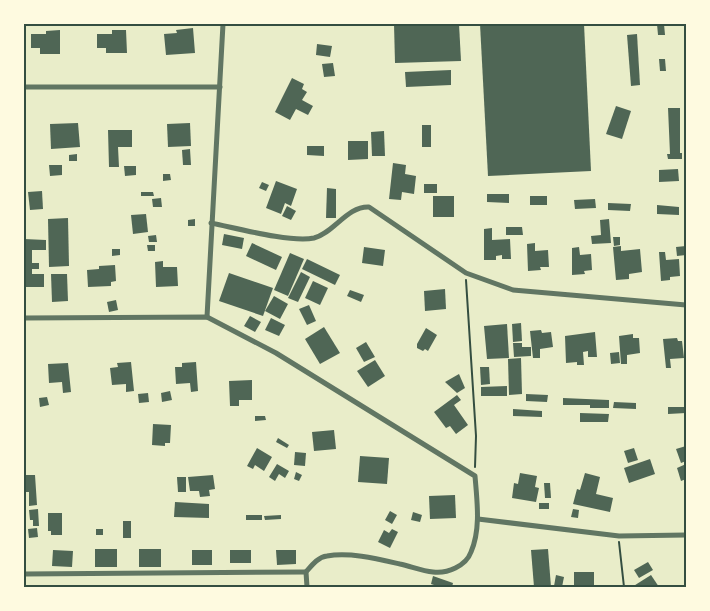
<svg xmlns="http://www.w3.org/2000/svg" width="710" height="611" font-family="'PT Serif',serif">
<style>
.building{fill:#4f6655}
.lines{fill:none;stroke-linecap:round;stroke-linejoin:round}
.path{stroke:#344e41;stroke-width:2}
.minor{stroke:#617663;stroke-width:5}
.neatline{fill:none;stroke:#344e41;stroke-width:2}
</style>
<rect width="100%" height="100%" fill="#e9edc9"/>
<g class="building">
<polygon points="394,24 459,24 461,61 395,63"/>
<polygon points="480,24 584,24 591,171 488,176"/>
<polygon points="657,24 664,24 665,35 658,35"/>
<polygon points="193,28 195,53 166,55 164,34 177,33 176,30"/>
<polygon points="60,30 60,54 40,54 40,48 31,48 31,34 46,34 46,31"/>
<polygon points="112,30 126,30 127,53 106,53 106,48 97,48 97,34 112,34"/>
<polygon points="637,34 640,85 631,86 627,35"/>
<polygon points="317,44 332,46 330,57 316,55"/>
<polygon points="659,59 665,59 666,71 660,71"/>
<polygon points="333,63 335,76 324,77 322,64"/>
<polygon points="451,70 451,85 406,87 405,72"/>
<polygon points="292,78 304,84 302,89 307,92 302,100 313,106 308,115 296,109 290,120 275,112"/>
<polygon points="616,106 631,111 622,139 606,134"/>
<polygon points="668,108 680,108 680,153 682,153 682,159 668,159 667,154 670,154"/>
<polygon points="78,123 80,147 51,149 50,124"/>
<polygon points="190,123 191,146 168,147 167,124"/>
<rect x="422" y="125" width="9" height="22"/>
<polygon points="108,130 132,130 132,147 118,147 119,167 109,167"/>
<polygon points="384,131 385,156 372,156 371,132"/>
<polygon points="348,141 368,141 368,159 348,160"/>
<polygon points="307,146 324,146 324,156 307,155"/>
<polygon points="190,149 191,165 183,165 182,150"/>
<polygon points="77,154 77,161 69,161 69,155"/>
<polygon points="393,163 406,165 405,174 416,176 414,194 402,192 401,200 389,199"/>
<polygon points="49,165 62,165 62,175 50,176"/>
<polygon points="124,166 136,166 136,175 125,176"/>
<polygon points="678,169 679,181 659,182 659,170"/>
<polygon points="163,174 170,174 171,180 163,181"/>
<polygon points="276,181 297,189 291,206 285,203 281,214 266,208"/>
<polygon points="262,182 269,185 266,191 259,188"/>
<rect x="424" y="184" width="13" height="9"/>
<polygon points="327,188 336,189 336,218 326,218"/>
<polygon points="42,191 43,209 30,210 28,192"/>
<polygon points="141,192 153,192 154,196 141,196"/>
<polygon points="487,194 509,194 509,203 487,202"/>
<rect x="433" y="196" width="21" height="21"/>
<rect x="530" y="196" width="17" height="9"/>
<polygon points="161,198 162,207 153,207 152,199"/>
<polygon points="595,199 596,208 575,209 574,200"/>
<polygon points="608,203 631,204 630,211 608,210"/>
<polygon points="657,205 679,207 679,215 657,214"/>
<polygon points="287,206 296,211 291,220 282,216"/>
<polygon points="146,214 148,232 133,234 131,215"/>
<polygon points="68,218 69,266 49,267 48,219"/>
<polygon points="195,219 195,226 188,226 188,220"/>
<polygon points="609,219 611,243 592,244 591,236 601,235 600,220"/>
<polygon points="506,227 522,227 523,235 506,235"/>
<polygon points="492,228 492,240 510,239 511,259 502,259 502,255 496,256 496,260 484,260 484,229"/>
<polygon points="224,234 244,238 242,249 222,245"/>
<polygon points="156,235 157,242 149,242 148,236"/>
<polygon points="613,237 620,237 620,245 614,246"/>
<polygon points="24,239 46,240 46,250 32,250 32,263 39,263 39,269 32,269 32,274 44,274 44,287 24,287"/>
<polygon points="252,243 282,257 276,270 246,256"/>
<polygon points="535,243 535,251 548,250 549,267 540,267 541,270 528,271 527,244"/>
<polygon points="147,245 155,245 155,251 148,251"/>
<polygon points="621,246 621,251 640,249 642,272 629,274 629,279 616,280 613,247"/>
<polygon points="686,246 686,255 677,256 676,247"/>
<polygon points="364,247 385,250 383,266 362,263"/>
<polygon points="579,247 580,255 591,254 592,270 584,271 585,274 572,275 572,248"/>
<polygon points="112,249 120,249 120,255 112,256"/>
<polygon points="659,252 665,252 666,260 679,259 680,276 670,277 670,280 661,281"/>
<polygon points="290,253 304,259 288,296 274,290"/>
<polygon points="307,259 340,275 335,285 302,269"/>
<polygon points="163,261 163,267 177,267 178,286 156,287 155,262"/>
<polygon points="115,265 116,281 111,282 111,286 88,287 87,270 99,269 99,266"/>
<polygon points="301,272 310,277 298,302 288,298"/>
<polygon points="229,273 273,288 263,316 219,301"/>
<polygon points="51,274 67,274 68,301 52,302"/>
<polygon points="313,281 328,288 320,305 305,298"/>
<polygon points="445,289 446,309 425,311 424,291"/>
<polygon points="350,290 364,295 361,302 347,296"/>
<polygon points="274,296 288,304 280,319 265,311"/>
<polygon points="116,300 118,310 109,312 107,302"/>
<polygon points="309,305 316,321 307,325 299,309"/>
<polygon points="250,316 261,322 255,332 244,326"/>
<polygon points="271,318 285,325 279,336 265,330"/>
<polygon points="521,323 522,341 513,342 512,324"/>
<polygon points="507,324 509,358 487,359 484,326"/>
<polygon points="324,327 340,353 320,364 305,339"/>
<polygon points="426,328 437,335 428,351 425,349 423,351 417,348 417,344"/>
<polygon points="541,330 542,333 551,332 553,347 540,349 540,358 533,358 530,331"/>
<polygon points="595,332 597,357 588,357 588,351 583,352 584,365 577,365 577,362 566,363 565,336"/>
<polygon points="633,334 633,338 639,338 640,353 627,355 627,364 621,364 619,336"/>
<polygon points="677,338 678,341 682,341 684,358 670,359 671,368 666,368 663,339"/>
<polygon points="366,342 375,357 364,362 356,348"/>
<polygon points="513,343 522,343 522,347 531,347 531,356 514,357"/>
<polygon points="619,352 620,363 611,364 610,353"/>
<polygon points="521,358 522,394 509,395 508,359"/>
<polygon points="375,360 385,376 368,387 357,371"/>
<polygon points="131,362 134,391 126,392 126,384 112,385 110,368 118,367 117,363"/>
<polygon points="196,362 198,391 191,392 190,383 176,384 175,367 182,367 182,363"/>
<polygon points="68,363 71,392 63,393 62,382 49,383 48,364"/>
<polygon points="480,367 489,367 490,384 481,385"/>
<polygon points="459,374 465,388 457,393 445,382"/>
<polygon points="252,380 252,400 239,400 239,406 230,406 229,381"/>
<polygon points="507,386 507,396 481,396 481,387"/>
<polygon points="170,391 172,400 162,402 161,393"/>
<polygon points="148,393 149,402 139,403 138,394"/>
<polygon points="526,394 548,395 547,402 526,401"/>
<polygon points="457,395 461,400 454,405 468,425 456,434 450,426 446,428 434,412"/>
<polygon points="47,397 49,405 40,407 39,398"/>
<polygon points="563,398 609,400 609,408 590,408 590,405 563,405"/>
<polygon points="614,402 636,403 636,409 613,408"/>
<polygon points="668,407 686,407 686,413 668,414"/>
<polygon points="513,409 542,411 542,417 513,416"/>
<polygon points="580,413 609,414 608,422 580,422"/>
<polygon points="255,416 265,416 266,420 255,421"/>
<polygon points="153,424 171,425 170,443 165,443 165,446 152,445"/>
<polygon points="334,430 336,449 314,451 312,432"/>
<polygon points="278,438 289,445 287,448 276,442"/>
<polygon points="686,446 686,461 681,463 676,449"/>
<polygon points="257,448 272,457 264,471 255,465 253,469 247,466"/>
<polygon points="634,448 638,460 628,463 624,451"/>
<polygon points="295,452 306,453 305,466 294,465"/>
<polygon points="360,456 389,458 387,484 358,482"/>
<polygon points="650,459 655,474 629,483 624,468"/>
<polygon points="277,464 289,471 285,478 279,474 275,481 269,477"/>
<polygon points="686,464 686,479 681,481 677,468"/>
<polygon points="296,472 302,475 299,481 294,479"/>
<polygon points="520,473 537,476 535,487 539,488 536,502 512,498 514,483 518,484"/>
<polygon points="585,473 600,477 596,494 613,498 610,512 573,504 577,489 580,490"/>
<polygon points="24,475 35,475 37,505 29,506 29,492 24,492"/>
<polygon points="213,475 215,489 209,490 210,496 200,497 199,491 190,491 188,477"/>
<polygon points="177,477 186,477 186,492 178,492"/>
<polygon points="544,483 550,483 551,498 545,498"/>
<polygon points="455,495 456,518 430,519 429,496"/>
<polygon points="175,502 209,504 209,518 174,517"/>
<rect x="539" y="503" width="10" height="6"/>
<polygon points="38,509 39,526 33,526 33,520 30,520 29,510"/>
<polygon points="573,509 579,510 578,518 571,517"/>
<polygon points="390,511 397,515 392,524 385,520"/>
<polygon points="413,512 422,515 420,522 411,520"/>
<polygon points="48,513 62,513 62,535 51,535 51,531 48,531"/>
<rect x="246" y="515" width="16" height="5"/>
<polygon points="281,515 281,519 265,520 264,516"/>
<rect x="123" y="521" width="8" height="17"/>
<polygon points="37,528 38,537 29,538 28,529"/>
<rect x="96" y="529" width="7" height="6"/>
<polygon points="392,529 398,532 390,548 378,542 384,530 389,533"/>
<rect x="95" y="549" width="22" height="18"/>
<rect x="139" y="549" width="22" height="18"/>
<polygon points="548,549 551,587 534,587 531,550"/>
<polygon points="53,550 73,551 72,567 52,566"/>
<rect x="192" y="550" width="20" height="15"/>
<rect x="230" y="550" width="21" height="13"/>
<polygon points="276,550 296,550 296,564 277,565"/>
<polygon points="648,562 653,570 639,578 634,570"/>
<rect x="574" y="572" width="20" height="15"/>
<polygon points="556,575 564,577 562,587 554,586"/>
<polygon points="651,575 659,587 632,587"/>
<polygon points="433,576 453,583 452,587 440,587 431,584"/>
</g>
<g class="lines">
<g class="path">
<polyline points="466,280 476,436 475,467"/>
<polyline points="619,542 624,587"/>
</g>
<g class="minor">
<polyline points="24,87 220,87"/>
<path d="M211,223C236,228 291,243 314,238C334,233 347,206 369,207L466,273L513,290L686,305"/>
<polyline points="207,317 223,24"/>
<path d="M24,318L207,317L276,353L475,476C477,501 481,529 471,552C466,566 447,574 433,572C422,571 410,566 400,564C378,559 350,552 327,556C318,557 312,565 306,572L307,587"/>
<polyline points="478,519 619,536 686,535"/>
<polyline points="24,574 306,572"/>
</g>
</g>
<rect width="710" height="611" fill="none" stroke="#fefae0" stroke-width="50"/>
<rect x="25" y="25" width="660" height="561" class="neatline"/>
</svg>
